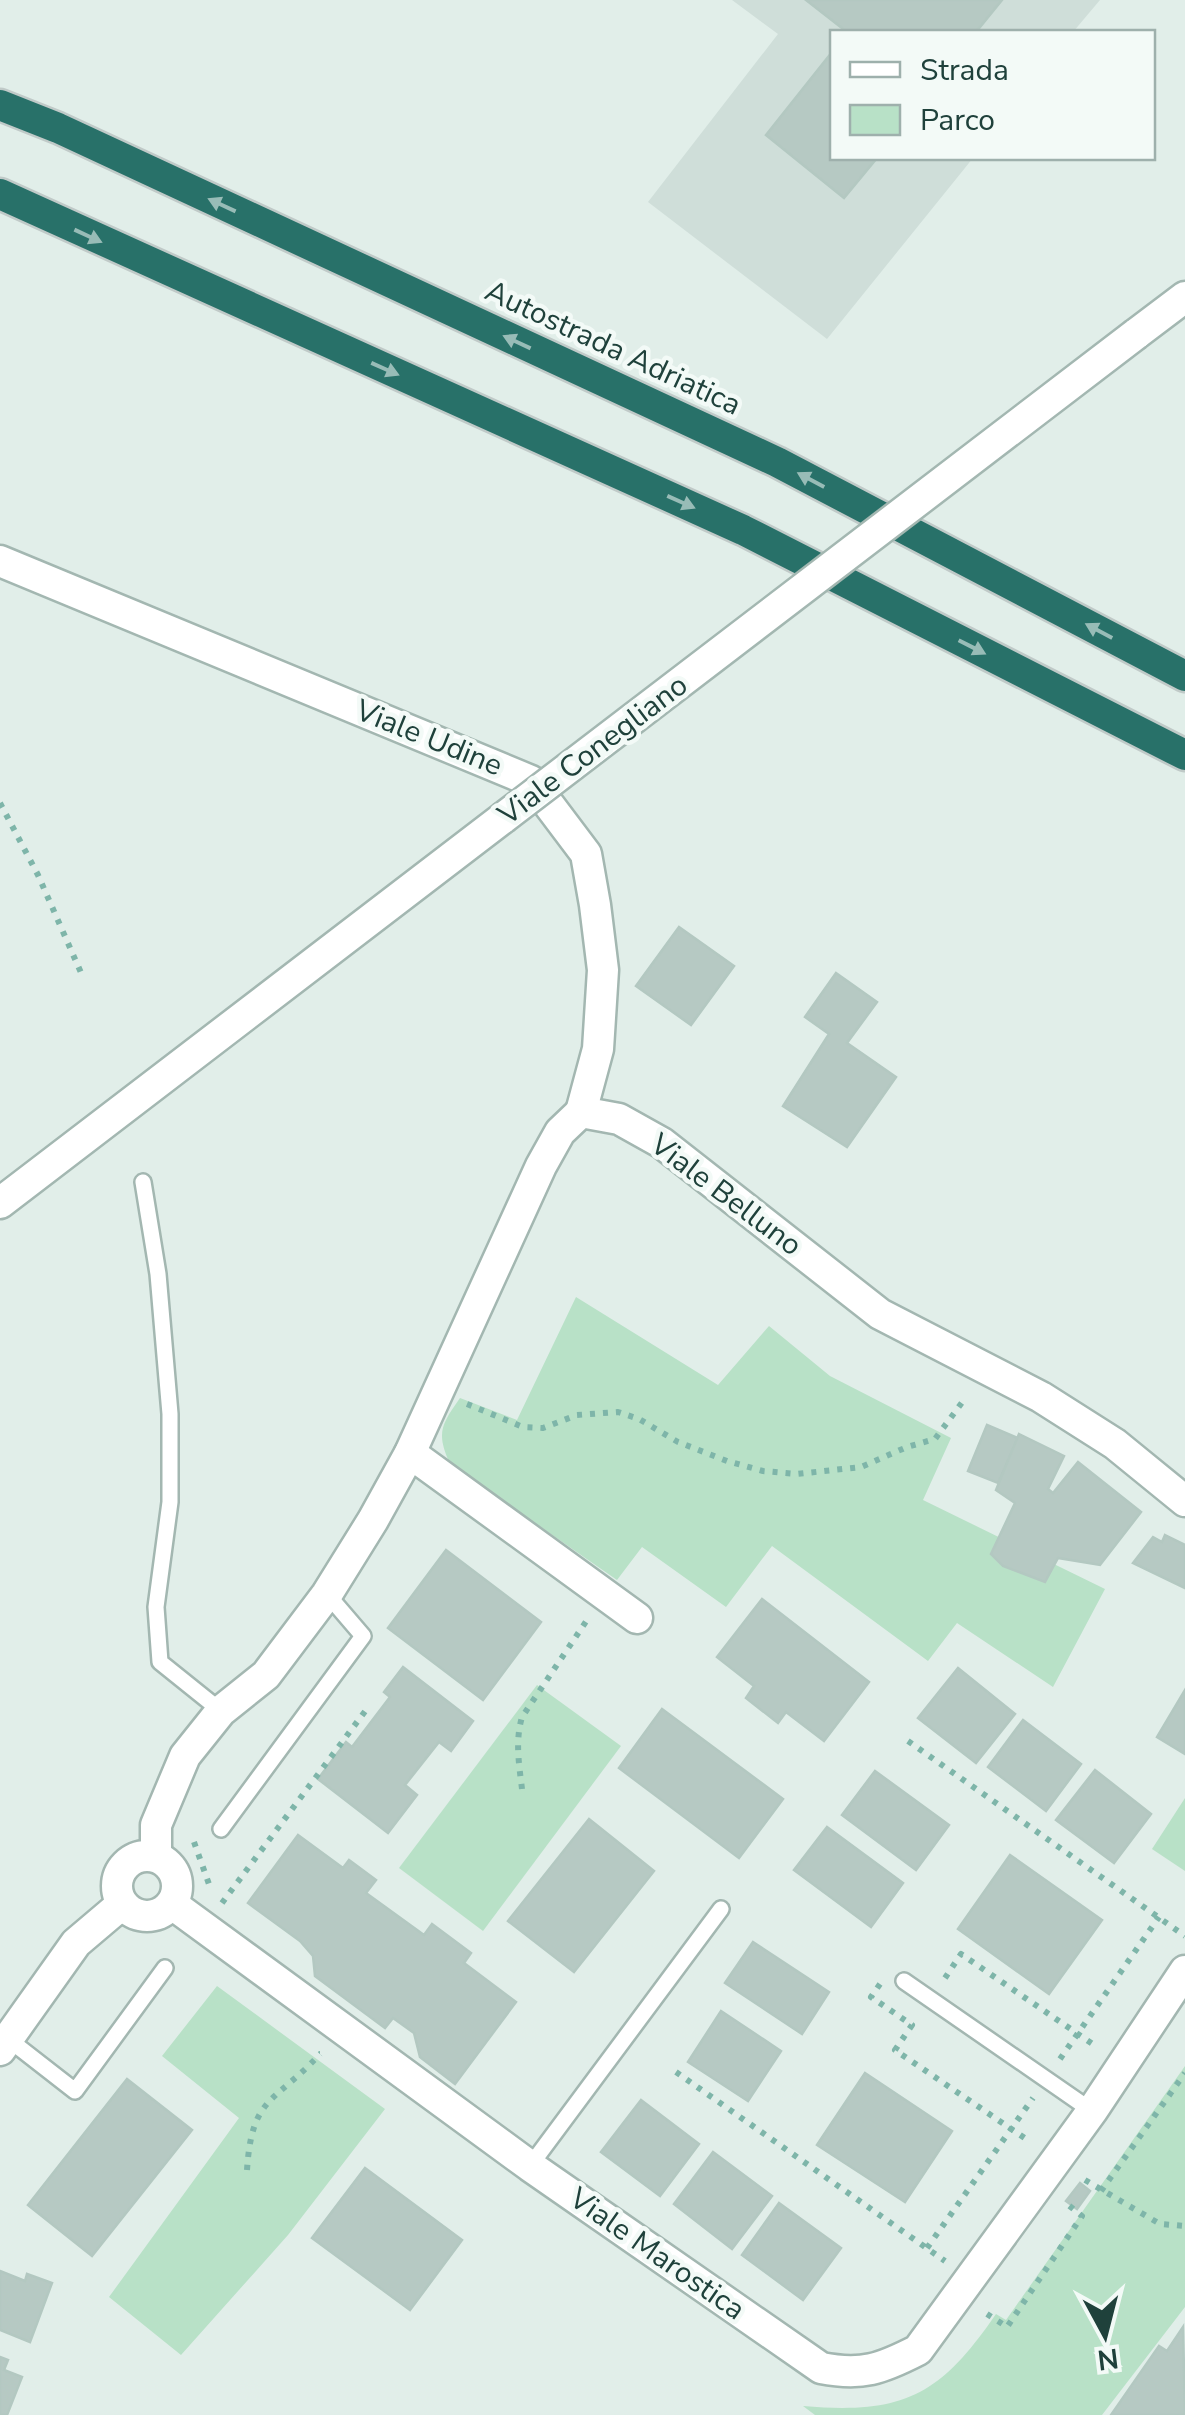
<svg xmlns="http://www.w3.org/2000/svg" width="1185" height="2415" font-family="'Nunito Sans',sans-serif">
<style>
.built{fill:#cfded9}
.green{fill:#b8e1c7}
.building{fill:#b6c9c3;stroke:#b3c8c1;stroke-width:2.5}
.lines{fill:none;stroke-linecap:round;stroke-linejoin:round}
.lane-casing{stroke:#a3b7b1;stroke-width:20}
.street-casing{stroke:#a3b7b1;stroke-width:35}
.highway-casing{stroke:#c0cac8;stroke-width:35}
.path{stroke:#7eb5a9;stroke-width:6;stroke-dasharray:5 8;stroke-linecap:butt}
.lane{stroke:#fff;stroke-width:15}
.street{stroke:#fff;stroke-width:30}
.highway{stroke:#287169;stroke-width:30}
.street-bridge-casing{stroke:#a3b7b1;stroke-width:35;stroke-linecap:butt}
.street-bridge{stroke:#fff;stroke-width:30}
.oneway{fill:#98bcb7}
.labels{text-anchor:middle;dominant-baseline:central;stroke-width:9;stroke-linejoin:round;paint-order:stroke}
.street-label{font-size:30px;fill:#1f413b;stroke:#f3faf7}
</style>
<rect width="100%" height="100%" fill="#e1eee9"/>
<polygon class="built" points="732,0 1100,0 1073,32 832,32 832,158 973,158 827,339 648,202 778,34"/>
<g class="green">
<path d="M576,1297L718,1385L769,1326L830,1376L951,1438L923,1500L1105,1589L1053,1687L957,1623L928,1661L772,1546L726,1607L642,1547L617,1580L450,1464C436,1433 441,1425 460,1398L517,1420Z"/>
<polygon points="537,1685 621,1746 483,1931 399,1868"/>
<polygon points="1185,1798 1185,1871 1152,1849"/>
<polygon points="217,1986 385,2109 288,2235 181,2355 109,2297 239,2118 162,2056"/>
<path d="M1185,2066V2307L1102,2415H815L803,2406C905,2415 941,2394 996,2314L1006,2320Z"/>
</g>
<g class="building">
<polygon points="806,0 1002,0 976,32 847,32"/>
<polygon points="832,52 832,158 877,158 844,198 766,135"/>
<polygon points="679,927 734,966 691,1025 636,986"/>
<polygon points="836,973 877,1002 847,1043 896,1077 847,1147 783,1106 829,1034 805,1017"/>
<polygon points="987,1425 1018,1438 998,1483 968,1471"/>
<polygon points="1019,1434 1064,1456 1048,1489 1053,1493 1078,1462 1141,1512 1100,1565 1058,1558 1045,1582 1003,1566 991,1554 1015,1503 996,1490"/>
<polygon points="1165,1535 1185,1545 1185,1588 1133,1563 1153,1537 1162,1542"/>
<polygon points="446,1550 541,1622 483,1700 388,1628"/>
<polygon points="762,1599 869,1682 824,1741 786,1712 778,1723 746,1698 754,1686 717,1657"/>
<polygon points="403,1667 473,1721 451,1751 439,1742 405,1785 417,1795 388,1833 318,1779 346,1742 352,1747 390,1697 384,1692"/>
<polygon points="958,1668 1015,1714 976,1763 918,1718"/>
<polygon points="1185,1690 1185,1754 1157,1737"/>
<polygon points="662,1709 783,1799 739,1858 619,1768"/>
<polygon points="1023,1720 1081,1764 1046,1811 988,1767"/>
<polygon points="1095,1770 1151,1814 1114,1863 1056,1820"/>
<polygon points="875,1771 949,1825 916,1870 842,1815"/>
<polygon points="589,1819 654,1871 574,1972 508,1921"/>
<polygon points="827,1827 903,1883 871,1927 794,1870"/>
<polygon points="298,1835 343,1868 349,1860 376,1880 366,1893 424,1935 432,1924 471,1953 464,1963 516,2002 455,2084 420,2057 414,2033 393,2018 385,2028 315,1976 313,1956 300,1941 248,1903"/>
<polygon points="1010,1855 1102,1920 1049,1994 958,1929"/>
<polygon points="753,1942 829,1992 802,2034 725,1983"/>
<polygon points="721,2011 781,2051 748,2101 688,2062"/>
<polygon points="865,2073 952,2131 905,2202 817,2145"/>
<polygon points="127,2079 192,2130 92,2256 28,2205"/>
<polygon points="641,2100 699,2144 660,2196 601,2152"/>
<polygon points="713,2152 772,2196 732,2249 674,2204"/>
<polygon points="365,2168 462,2240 410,2310 312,2238"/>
<polygon points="1080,2183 1090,2191 1077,2209 1066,2201"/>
<polygon points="779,2203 841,2248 803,2300 742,2255"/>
<polygon points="0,2271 25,2281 27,2274 52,2283 30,2342 0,2330"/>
<polygon points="1183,2327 1185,2415 1111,2415 1159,2346 1167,2351"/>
<polygon points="0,2357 8,2360 4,2370 22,2377 7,2415 0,2415"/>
</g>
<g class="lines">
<g class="lane-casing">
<g id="lane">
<polyline points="143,1182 158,1274 170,1414 170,1502 156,1607 160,1662 221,1711"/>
<polyline points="221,1829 363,1636 327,1594"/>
<polyline points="904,1981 1092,2111"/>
<polyline points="7,2038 75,2091 165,1968"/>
<polyline points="530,2166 721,1909"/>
</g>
</g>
<g class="street-casing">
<g id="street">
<polyline points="1136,334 1185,297"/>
<polyline points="0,561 531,781 586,854 595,905 603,970 598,1049 581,1112"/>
<polyline points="0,1203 503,818"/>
<polyline points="410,1453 637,1618"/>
<polyline points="156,1856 156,1825 185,1756 221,1711 266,1675 327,1594 373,1520 410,1453 541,1166 560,1132 581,1112 619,1119 662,1143 880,1314 1041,1397 1115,1444 1185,1501"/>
<circle cx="147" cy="1886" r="30"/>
<path d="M172,1904L530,2166L821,2368C862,2376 881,2369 918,2350L1092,2111L1185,1971"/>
<polyline points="0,2050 76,1943 122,1904"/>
</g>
</g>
<g class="highway-casing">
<g id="highway">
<polyline points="0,105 58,128 777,462 1185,676"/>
<polyline points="0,194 743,530 1185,755"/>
</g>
</g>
<g class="path">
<polyline points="0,803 38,875 82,975"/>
<polyline points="467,1404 523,1427 543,1428 577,1415 618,1412 639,1419 678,1442 727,1461 763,1471 797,1474 861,1467 907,1447 935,1439 966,1397"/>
<polyline points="908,1741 1185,1936"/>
<path d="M522,1789C519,1764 515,1741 522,1717L587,1620"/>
<polyline points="194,1842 210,1887"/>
<polyline points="222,1903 366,1710"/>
<polyline points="945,1978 961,1954 1097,2047"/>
<polyline points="880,1984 871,1997 912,2025 895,2050 1029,2141"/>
<polyline points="1060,2059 1159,1917"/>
<polyline points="676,2072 945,2261"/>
<path d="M247,2170C252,2095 274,2104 320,2054"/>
<polyline points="1085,2180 1160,2224 1185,2226"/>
<polyline points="1101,2191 1185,2073"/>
<polyline points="927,2248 1033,2098"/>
<polyline points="987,2314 1007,2327 1082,2216 1067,2204"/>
</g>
<use href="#lane" class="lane"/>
<use href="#street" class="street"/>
<use href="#highway" class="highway"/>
<g class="street-bridge-casing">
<polyline id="street-bridge" points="503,818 1136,334"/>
</g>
<use href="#street-bridge" class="street-bridge"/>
</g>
<defs><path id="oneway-solid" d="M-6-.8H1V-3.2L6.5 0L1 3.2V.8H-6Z" transform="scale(2.5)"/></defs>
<g class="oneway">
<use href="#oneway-solid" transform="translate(222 205) rotate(-155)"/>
<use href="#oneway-solid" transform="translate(88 236) rotate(25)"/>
<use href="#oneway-solid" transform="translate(517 342) rotate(-155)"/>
<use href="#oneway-solid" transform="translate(385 369) rotate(24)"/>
<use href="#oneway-solid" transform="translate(811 480) rotate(-152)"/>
<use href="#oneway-solid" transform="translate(681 502) rotate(24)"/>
<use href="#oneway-solid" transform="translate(1099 631) rotate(-152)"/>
<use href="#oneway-solid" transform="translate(972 647) rotate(27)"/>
</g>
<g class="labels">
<g class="street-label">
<text transform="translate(613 348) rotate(25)">Autostrada Adriatica</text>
<text transform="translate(429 738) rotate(22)">Viale Udine</text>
<text transform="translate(593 750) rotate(-37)">Viale Conegliano</text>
<text transform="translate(726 1195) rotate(37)">Viale Belluno</text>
<text transform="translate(657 2254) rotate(35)">Viale Marostica</text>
</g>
</g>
<rect x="830" y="30" width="325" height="130" fill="#f3faf7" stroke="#9eb0ac" stroke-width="2.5"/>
<rect x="850" y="62" width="50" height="15" fill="#ffffff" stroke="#9eb0ac" stroke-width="2.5"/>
<text x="920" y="80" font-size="30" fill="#1f413b">Strada</text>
<rect x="850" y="105" width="50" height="30" fill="#b8e1c7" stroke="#9eb0ac" stroke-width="2.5"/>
<text x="920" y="130" font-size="30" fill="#1f413b">Parco</text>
<g transform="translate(1105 2335) rotate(173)" stroke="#f3faf7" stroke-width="8" paint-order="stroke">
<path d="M0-8L18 38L0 25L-18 38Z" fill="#1f413b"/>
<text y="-15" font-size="28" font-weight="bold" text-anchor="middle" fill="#1f413b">N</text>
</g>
</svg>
